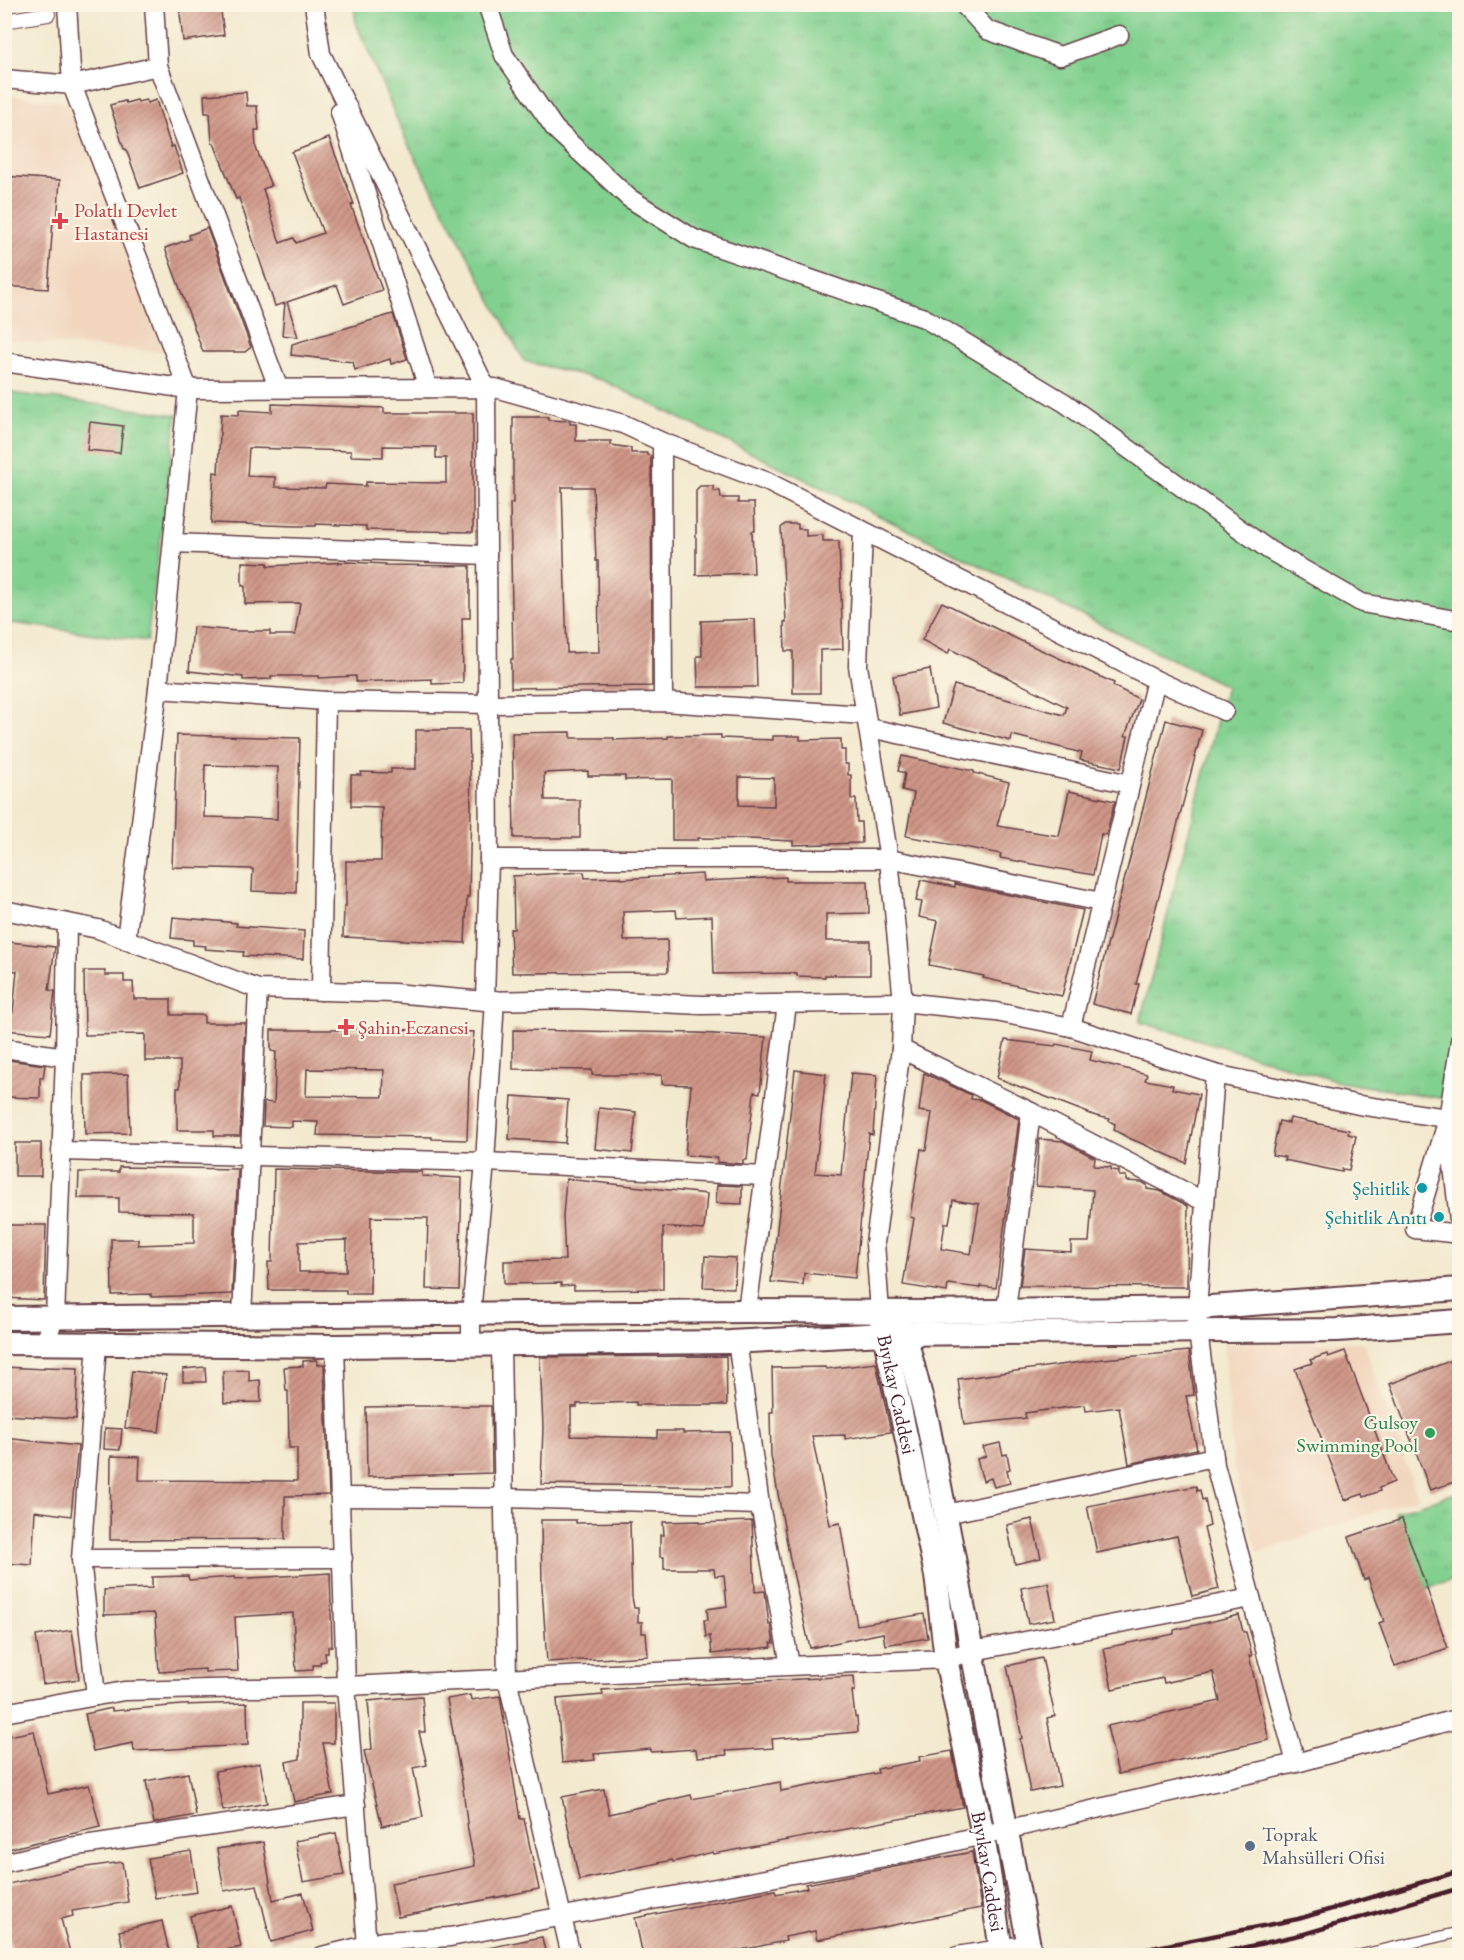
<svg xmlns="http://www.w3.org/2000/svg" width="1464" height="1960" font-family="'EB Garamond',serif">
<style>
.built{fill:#f1d5bd}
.grass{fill:url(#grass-tufts);stroke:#66785d;stroke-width:1.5}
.building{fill:url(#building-hatch);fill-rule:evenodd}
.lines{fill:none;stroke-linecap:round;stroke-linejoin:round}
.service-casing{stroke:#633d44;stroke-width:12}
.pedestrian-casing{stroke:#633d44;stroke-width:16}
.minor-casing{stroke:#633d44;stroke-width:21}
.tertiary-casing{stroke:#633d44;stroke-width:26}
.service{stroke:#fff;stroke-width:9}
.pedestrian{stroke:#fff;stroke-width:14}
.minor{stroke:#fff;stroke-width:18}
.tertiary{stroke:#fff;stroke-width:22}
.rail{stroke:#4a1f2b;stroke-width:4.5}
.health-dot{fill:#e0444e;stroke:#fcf5e5;stroke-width:2}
.culture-dot{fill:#0f9aa8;stroke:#fcf5e5;stroke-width:2}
.leisure-dot{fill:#2e9e5b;stroke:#fcf5e5;stroke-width:2}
.service-dot{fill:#5c6f8a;stroke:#fcf5e5;stroke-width:2}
.labels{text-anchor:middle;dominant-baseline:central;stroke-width:4.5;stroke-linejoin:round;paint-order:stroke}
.health-label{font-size:20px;fill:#be3a42;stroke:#fcf5e5;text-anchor:start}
.culture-label{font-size:20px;fill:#0d838f;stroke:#fcf5e5;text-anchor:end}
.street-label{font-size:20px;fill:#4a1f2b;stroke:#fcf5e5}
.leisure-label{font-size:20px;fill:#27864d;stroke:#fcf5e5;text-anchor:end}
.service-label{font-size:20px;fill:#4e5e75;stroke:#fcf5e5;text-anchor:start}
</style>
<defs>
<pattern id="grass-tufts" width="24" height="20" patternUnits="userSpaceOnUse" patternTransform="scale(1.5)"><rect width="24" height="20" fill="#81d08f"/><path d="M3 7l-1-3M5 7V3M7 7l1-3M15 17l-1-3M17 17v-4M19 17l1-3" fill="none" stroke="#71b27c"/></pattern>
<pattern id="building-hatch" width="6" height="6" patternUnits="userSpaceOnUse" patternTransform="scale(1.5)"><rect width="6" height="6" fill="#cf9687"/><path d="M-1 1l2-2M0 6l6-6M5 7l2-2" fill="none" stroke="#aa7a6f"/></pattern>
</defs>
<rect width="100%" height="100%" fill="#fcf5e5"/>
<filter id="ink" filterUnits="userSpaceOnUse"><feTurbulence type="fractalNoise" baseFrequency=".0167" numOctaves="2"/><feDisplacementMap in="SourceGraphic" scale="12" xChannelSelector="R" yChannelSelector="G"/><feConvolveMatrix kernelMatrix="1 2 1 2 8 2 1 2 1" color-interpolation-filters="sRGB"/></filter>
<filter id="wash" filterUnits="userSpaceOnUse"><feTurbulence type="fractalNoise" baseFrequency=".008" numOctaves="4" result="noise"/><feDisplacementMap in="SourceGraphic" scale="24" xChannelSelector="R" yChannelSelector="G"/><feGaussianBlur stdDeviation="1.35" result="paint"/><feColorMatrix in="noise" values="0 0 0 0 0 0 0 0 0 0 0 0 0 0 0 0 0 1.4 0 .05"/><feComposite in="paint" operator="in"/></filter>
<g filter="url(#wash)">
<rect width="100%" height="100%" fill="#f3e9cf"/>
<g class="built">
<polygon points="4,95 72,103 163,352 5,340"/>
<polygon points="1363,1342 1418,1497 1258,1553 1234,1469 1224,1343"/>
</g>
<g class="grass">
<polygon points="354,5 1459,5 1459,1101 1339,1082 1140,1022 1226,686 602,380 524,361 405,138 356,23"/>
<polygon points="12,393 177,415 147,641 5,622 4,448"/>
<polygon points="1459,1492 1459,1578 1416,1592 1395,1512"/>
</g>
<g id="blocks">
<g class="building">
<polygon points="179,4 220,4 224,35 183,41"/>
<polygon points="246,92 247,106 257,106 259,130 255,130 256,148 271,186 263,189 280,243 294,238 296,243 323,233 292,152 329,138 354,204 351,205 382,290 344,304 337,285 287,302 298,337 282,335 285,303 275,306 239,198 236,199 214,143 212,143 210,113 205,113 204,95"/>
<polygon points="137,100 138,102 146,100 147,103 156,100 171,147 174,146 183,173 140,188 126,149 124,149 110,105 125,101 126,103"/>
<polygon points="4,176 60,180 57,222 53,221 48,289 4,286"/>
<polygon points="207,228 251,347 245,352 203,352 165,248 190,239 189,235"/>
<polygon points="393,314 407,359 391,364 390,359 355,370 353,362 291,355 292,344"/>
<path d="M272,404L384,408V413H473V532L366,530V526L316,524V526H295L211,523L214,472L218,473L221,414L239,415V410L272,412ZM383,446L436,447V458H446V483L366,482V486L326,484L325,488L275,487V477L247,476L249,448L351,451V456L383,457Z"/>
<path d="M513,417H548V420L570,421V424H576V441H611V445L631,448V453H647V455L651,456L652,686L511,688V659H513L510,503H513ZM562,487H593L596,561H598L599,652L567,653Z"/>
<polygon points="90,422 123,426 120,453 87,450"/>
<polygon points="700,486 713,486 713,491 720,491 721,498 738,498 738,503 754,503 755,531 752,531 754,573 696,575 696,490"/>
<polygon points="785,524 798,524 798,529 806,529 806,536 823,535 823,541 839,541 843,649 820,650 820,693 793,693 793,651 785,651 784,622 786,622 781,528"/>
<polygon points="242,562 268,563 268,566 348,562 385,564 385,565 470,566 470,618 462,618 463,683 432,684 432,679 356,682 356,676 319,678 319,676 271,676 271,679 243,680 243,677 189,671 193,627 236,631 270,631 270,635 295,635 300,603 245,604 245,586 242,586"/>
<polygon points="942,602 1019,640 1114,683 1113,686 1139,699 1125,736 1128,736 1121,768 1080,760 1082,753 1012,735 1011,741 943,723 954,685 1064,715 1067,707 950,649 948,654 922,640"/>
<polygon points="755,619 757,687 698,687 697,656 702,656 701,621"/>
<polygon points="930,669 936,708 900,715 893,676"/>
<polygon points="1166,720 1202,730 1136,984 1139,984 1131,1014 1092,1004"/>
<polygon points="416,730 469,730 471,806 469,897 467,897 465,943 343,937 344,907 346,907 346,861 381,861 382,807 351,806 351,775 361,775 361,772 391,773 391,769 416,769"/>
<path d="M571,732V738H614V740L668,738V736L721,735V738L773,740V736H800V740L841,739V750H845V764H848V775H851V799H856L857,822H861L862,843L793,845V841L749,839L698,838V840H672V779L625,780V776H588V771L544,773L545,800H580V838H514L512,733ZM739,777L774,778V806L739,805Z"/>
<path d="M177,735L300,738L296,893L252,891L253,869L172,867ZM205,765L278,767L277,819L204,817Z"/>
<polygon points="902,756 974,771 974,773 1009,782 997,826 1059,836 1069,791 1115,801 1106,835 1101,834 1093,875 1000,858 1001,854 906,836 914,793 902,790 905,773 898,771"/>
<polygon points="584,872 585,878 621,877 621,879 702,874 703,881 786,877 786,881 868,881 869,913 826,914 826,941 870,941 870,975 825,975 825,977 797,976 797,973 714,974 712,916 677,918 676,910 623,912 624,941 667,940 668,972 512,973 510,929 514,929 513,876"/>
<polygon points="921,880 955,887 955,884 1083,910 1062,996 983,978 984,976 929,965 938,921 919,917 922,902 916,901"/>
<polygon points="173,917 237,923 236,926 304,931 303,959 243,956 244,952 205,949 206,946 193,945 193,940 171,938"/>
<polygon points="10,942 55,947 49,990 55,991 50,1034 4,1030 4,1011 13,1012 17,971 7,970"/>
<polygon points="84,971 105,971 105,975 124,975 124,982 133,982 134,999 171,999 171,1015 204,1015 204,1023 245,1023 240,1136 214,1136 214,1130 177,1130 177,1088 180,1088 180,1061 145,1061 145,1034 85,1035"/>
<path d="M359,1028L474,1032L469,1079L467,1140L432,1139V1137L317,1135L318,1122L292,1121V1127L263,1126L264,1102L274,1103L276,1052L271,1051V1030H359ZM307,1069L384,1070L383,1097L306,1096Z"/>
<polygon points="513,1030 698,1033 766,1037 760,1093 754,1092 747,1160 743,1160 743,1164 717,1162 718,1158 685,1155 691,1085 662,1084 662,1075 592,1075 592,1070 513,1069"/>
<polygon points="1005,1040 1055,1046 1056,1044 1092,1051 1090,1060 1147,1074 1145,1080 1173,1085 1172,1089 1199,1094 1186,1163 1129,1138 1114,1130 1115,1124 1109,1121 1110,1119 1096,1116 997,1078"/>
<polygon points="7,1060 45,1065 43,1078 40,1077 40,1098 4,1097"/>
<polygon points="795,1070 826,1074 815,1173 841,1175 851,1073 877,1075 873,1135 869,1134 855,1278 804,1273 803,1285 771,1282"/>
<path d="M924,1073L971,1095V1099L981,1100L1019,1119L996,1288L980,1286V1288L948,1284L947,1292L903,1285L914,1218L910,1217L921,1149L926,1150L932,1113L919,1111ZM953,1200L979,1204L971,1254L941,1249L945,1223H949Z"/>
<polygon points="128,1074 130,1133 85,1134 84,1075"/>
<polygon points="512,1096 568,1100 565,1143 509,1139"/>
<polygon points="599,1108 636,1112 632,1153 595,1149"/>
<polygon points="1290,1118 1349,1130 1348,1134 1356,1136 1349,1170 1342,1169 1342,1172 1284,1160 1285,1157 1272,1155 1279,1121 1289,1123"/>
<polygon points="1039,1139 1063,1141 1095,1158 1094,1166 1111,1167 1111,1170 1119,1171 1119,1176 1126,1176 1126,1181 1142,1182 1147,1185 1147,1189 1160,1191 1188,1206 1187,1287 1020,1286 1025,1249 1071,1252 1071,1242 1089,1242 1093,1190 1036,1186"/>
<rect x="15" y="1143" width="26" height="33"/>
<polygon points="119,1167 238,1169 232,1294 151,1297 151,1294 112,1295 111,1239 138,1239 138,1245 194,1243 194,1213 119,1212 119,1198 78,1198 79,1172 119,1172"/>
<path d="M274,1169L422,1172V1176L462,1178L459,1290L426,1289L428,1218L371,1217L370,1294H346V1290H269L268,1262H272ZM347,1240L346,1272H299V1242Z"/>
<polygon points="566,1179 707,1194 704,1230 663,1227 663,1289 574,1290 574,1285 561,1286 561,1283 504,1284 504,1261 565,1260 563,1216"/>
<polygon points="717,1185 742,1186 742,1204 716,1203"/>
<polygon points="5,1225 46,1225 44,1300 4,1298"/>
<polygon points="705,1256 736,1258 734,1288 703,1287"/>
<polygon points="1189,1351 1194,1395 1186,1396 1197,1449 1129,1464 1119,1407 1086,1411 1085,1405 1025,1413 1026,1418 964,1425 958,1379 1103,1359"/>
<polygon points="1345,1351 1394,1482 1379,1488 1380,1491 1364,1497 1363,1494 1345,1500 1295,1369 1312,1363 1310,1360 1327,1354 1328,1357"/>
<polygon points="726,1356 727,1405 636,1405 636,1402 577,1404 577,1407 571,1407 571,1436 657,1438 657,1431 683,1431 683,1433 730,1432 731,1487 541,1484 543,1427 540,1357"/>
<polygon points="1460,1357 1460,1480 1430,1490 1390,1384"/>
<polygon points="317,1360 317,1365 324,1364 329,1495 285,1496 285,1539 110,1540 111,1456 140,1457 139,1480 297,1481 297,1448 289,1448 288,1391 286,1391 284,1367 303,1366 303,1361"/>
<polygon points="876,1363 891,1432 845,1439 845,1435 812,1436 830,1525 840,1523 857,1625 924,1614 928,1638 885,1645 883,1633 810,1648 790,1559 771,1456 770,1412 773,1412 772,1368 825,1367 826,1369"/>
<polygon points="4,1367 44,1369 44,1367 78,1368 76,1419 4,1415"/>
<polygon points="205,1367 206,1382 183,1382 183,1369"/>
<polygon points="249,1370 249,1381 260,1380 261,1402 224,1403 223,1371"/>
<polygon points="132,1371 166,1375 159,1432 125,1428"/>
<polygon points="417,1406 491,1406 492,1473 367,1477 366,1407"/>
<polygon points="105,1428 122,1429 120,1450 104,1449"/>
<polygon points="4,1438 78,1446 71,1516 35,1511 32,1565 4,1563"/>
<polygon points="1000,1443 1003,1455 1007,1454 1010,1469 1007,1470 1010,1483 994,1487 991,1478 983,1481 977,1459 986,1456 983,1447"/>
<polygon points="1196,1486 1197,1491 1200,1490 1202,1500 1205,1499 1210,1526 1204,1528 1219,1589 1192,1596 1177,1536 1097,1553 1087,1506"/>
<polygon points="1032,1519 1041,1558 1015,1564 1007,1525"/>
<polygon points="1402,1519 1448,1648 1395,1666 1379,1623 1384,1621 1368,1578 1364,1580 1349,1537"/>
<polygon points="541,1520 576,1520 576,1523 630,1522 632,1597 634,1608 638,1608 638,1622 642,1622 642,1633 646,1633 648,1656 547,1662 542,1587"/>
<polygon points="700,1521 700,1523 752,1521 755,1592 765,1591 769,1625 771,1624 772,1632 774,1643 771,1643 772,1647 712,1654 710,1636 706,1637 704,1620 708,1620 707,1609 727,1606 724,1575 715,1576 714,1569 664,1569 664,1557 660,1557 660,1535 664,1535 663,1522"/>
<polygon points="330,1573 332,1646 328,1647 328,1653 325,1653 326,1661 320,1662 320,1665 313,1665 313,1670 296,1671 293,1613 235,1617 238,1671 205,1672 205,1669 159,1672 155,1615 153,1613 104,1615 104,1590 152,1588 152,1577 188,1576 189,1580 235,1577 235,1579"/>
<polygon points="1048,1583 1055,1619 1028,1624 1021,1588"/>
<polygon points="1239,1615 1243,1632 1246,1632 1252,1656 1249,1656 1269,1740 1118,1774 1107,1726 1220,1701 1213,1672 1164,1683 1163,1678 1112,1689 1104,1648 1174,1634 1174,1630"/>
<polygon points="72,1630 79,1679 43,1684 36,1636"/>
<polygon points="1042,1658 1055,1716 1047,1718 1060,1786 1030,1792 1020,1739 1022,1738 1007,1666"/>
<polygon points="854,1676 855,1691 852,1691 855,1717 857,1717 858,1732 772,1739 773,1748 726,1751 727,1755 697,1757 696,1749 651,1752 651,1749 594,1754 595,1760 562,1763 557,1699 603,1695 602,1690 634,1688"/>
<polygon points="470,1695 471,1700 500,1696 520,1819 524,1819 539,1889 398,1917 391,1883 475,1866 468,1831 463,1788 447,1699"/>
<polygon points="422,1696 425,1732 419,1732 427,1765 413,1768 423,1817 382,1826 364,1751 372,1749 368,1701"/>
<polygon points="247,1703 248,1745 134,1751 133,1743 93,1751 85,1714 112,1708 112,1711 182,1705"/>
<polygon points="300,1703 334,1703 334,1743 323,1743 333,1794 294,1802 286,1762 300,1759"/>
<polygon points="34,1731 48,1794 89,1785 100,1827 4,1850 4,1737"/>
<polygon points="952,1751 963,1807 714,1854 713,1852 673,1862 672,1860 579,1880 562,1797 604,1789 609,1814 691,1795 692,1799 780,1782 781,1791 878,1773 877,1769 920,1761 919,1757"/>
<polygon points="260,1763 267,1803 223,1811 215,1771"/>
<polygon points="188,1773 196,1815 154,1823 146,1781"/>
<polygon points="336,1833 344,1875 303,1882 295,1841"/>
<polygon points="263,1842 273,1900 303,1893 313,1931 271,1942 257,1885 224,1891 217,1849"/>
<polygon points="191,1851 197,1892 155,1898 148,1858"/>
<polygon points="972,1852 981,1908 817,1940 815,1931 785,1937 786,1941 720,1954 720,1956 643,1956 635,1918 775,1890 776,1894 807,1888 806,1884"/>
<polygon points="122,1862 128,1902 72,1911 73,1916 61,1919 71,1956 13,1956 4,1924 4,1885 79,1868"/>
<polygon points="232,1906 241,1947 199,1956 190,1916"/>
<polygon points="162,1921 170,1956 125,1956 119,1931"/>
<polygon points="542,1937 546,1956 483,1956 483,1949"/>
</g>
</g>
</g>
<g filter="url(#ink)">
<use href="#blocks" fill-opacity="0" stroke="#633d44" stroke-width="1.5"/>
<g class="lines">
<g class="service-casing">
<polyline id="service" points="1355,1956 1460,1932"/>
</g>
<g class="pedestrian-casing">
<polyline id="pedestrian" points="4,21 48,14"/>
</g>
<g class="minor-casing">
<g id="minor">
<polyline points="67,4 72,85 188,389 158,689 126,940"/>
<polyline points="154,4 158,66 278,387"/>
<polyline points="314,4 321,54 486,388 489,859 485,1001"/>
<polyline points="487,4 504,55 555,129 629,198 694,239 924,318 1065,403 1269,550 1362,603 1460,621"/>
<polyline points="963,4 987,30 1060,56 1119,35"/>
<polyline points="4,79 72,85 158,66"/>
<polyline points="340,112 428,388"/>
<polyline points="4,362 188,389 495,388 623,424 662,442 768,482 1156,680 1224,711"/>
<polyline points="662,442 663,702"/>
<polyline points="863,531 858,666 889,859 903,1002 901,1049 875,1243 880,1312"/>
<polyline points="173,543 487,555"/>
<polyline points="158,689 326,701 488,704 663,702 865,715"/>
<polyline points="870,728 1130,784"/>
<polyline points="489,859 889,859 1101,902"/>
<polyline points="4,910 98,929 258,989 393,993 485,1001 575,999 702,1005 903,1002 996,1012 1071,1027 1215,1074 1359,1105 1460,1120"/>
<polyline points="321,991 326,701"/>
<polyline points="1071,1027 1156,680"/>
<polyline points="1460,1041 1448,1119 1415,1229 1460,1234"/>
<polyline points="4,1048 65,1057"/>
<polyline points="901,1049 1031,1112 1205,1202"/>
<polyline points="1215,1074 1197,1308 1198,1331 1215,1465 1296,1763"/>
<polyline points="1449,1129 1460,1229"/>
<polyline points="61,1151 485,1162 764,1176"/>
<polyline points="1006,1310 1031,1112"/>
<polyline points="747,1311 787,1004"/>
<polyline points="242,1316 258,989"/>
<polyline points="737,1341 760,1505 790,1665"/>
<polyline points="44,1343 55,1318 65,1057 67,923"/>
<polyline points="471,1345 471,1314 485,1162 495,1000"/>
<polyline points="501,1345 507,1678 571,1956"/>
<polyline points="335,1346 346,1686 367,1945"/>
<polyline points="341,1497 505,1498 760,1505"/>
<polyline points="946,1514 1214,1457"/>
<polyline points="81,1559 343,1558"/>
<polyline points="96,1696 81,1559 97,1344"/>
<polyline points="4,1713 124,1691 346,1686 946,1659 973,1651 1251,1598"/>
<polyline points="4,1863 70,1847 356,1805"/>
<polyline points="322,1956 383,1941 450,1937 896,1855 1296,1763 1460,1718"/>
<polyline points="957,1956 1030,1944"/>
</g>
</g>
<g class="tertiary-casing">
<g id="tertiary">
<polyline points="4,1318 747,1311 928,1312 1197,1308 1460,1289"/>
<path id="s1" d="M881,1320L936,1575L946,1659L983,1835L1002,1956"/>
<polyline points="894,1325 905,1334 928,1424 1031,1956"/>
<polyline points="4,1343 335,1346 730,1342 885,1334 1337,1330 1460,1321"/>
</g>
</g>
<use href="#service" class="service"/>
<use href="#pedestrian" class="pedestrian"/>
<use href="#minor" class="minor"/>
<use href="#tertiary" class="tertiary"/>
<g class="rail">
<polyline points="1112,1956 1298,1919 1460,1871"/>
<polyline points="1206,1956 1304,1934 1460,1888"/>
</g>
</g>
</g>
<g class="health-dot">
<path d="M57 212h6v6h6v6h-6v6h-6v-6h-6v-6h6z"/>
<path d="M343 1018h6v6h6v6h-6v6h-6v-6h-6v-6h6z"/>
</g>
<g class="culture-dot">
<circle cx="1422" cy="1188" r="6"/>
<circle cx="1439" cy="1217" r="6"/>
</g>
<circle class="leisure-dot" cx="1430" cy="1433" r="6"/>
<circle class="service-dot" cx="1250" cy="1846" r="6"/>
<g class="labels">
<g class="health-label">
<text x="74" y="210">Polatlı Devlet<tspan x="74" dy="23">Hastanesi</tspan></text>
<text x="358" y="1027">Şahin Eczanesi</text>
</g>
<g class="culture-label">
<text x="1410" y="1188">Şehitlik</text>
<text x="1427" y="1217">Şehitlik Anıtı</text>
</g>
<g class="street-label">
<text stroke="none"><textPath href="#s1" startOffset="76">Bıyıkay Caddesi</textPath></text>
<text stroke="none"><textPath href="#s1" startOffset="562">Bıyıkay Caddesi</textPath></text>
</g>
<g class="leisure-label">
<text x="1418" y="1422">Gulsoy<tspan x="1418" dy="23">Swimming Pool</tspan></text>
</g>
<g class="service-label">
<text x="1262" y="1834">Toprak<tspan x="1262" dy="23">Mahsülleri Ofisi</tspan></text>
</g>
</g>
<rect width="1464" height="1960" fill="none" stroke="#fcf5e5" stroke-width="24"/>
</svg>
